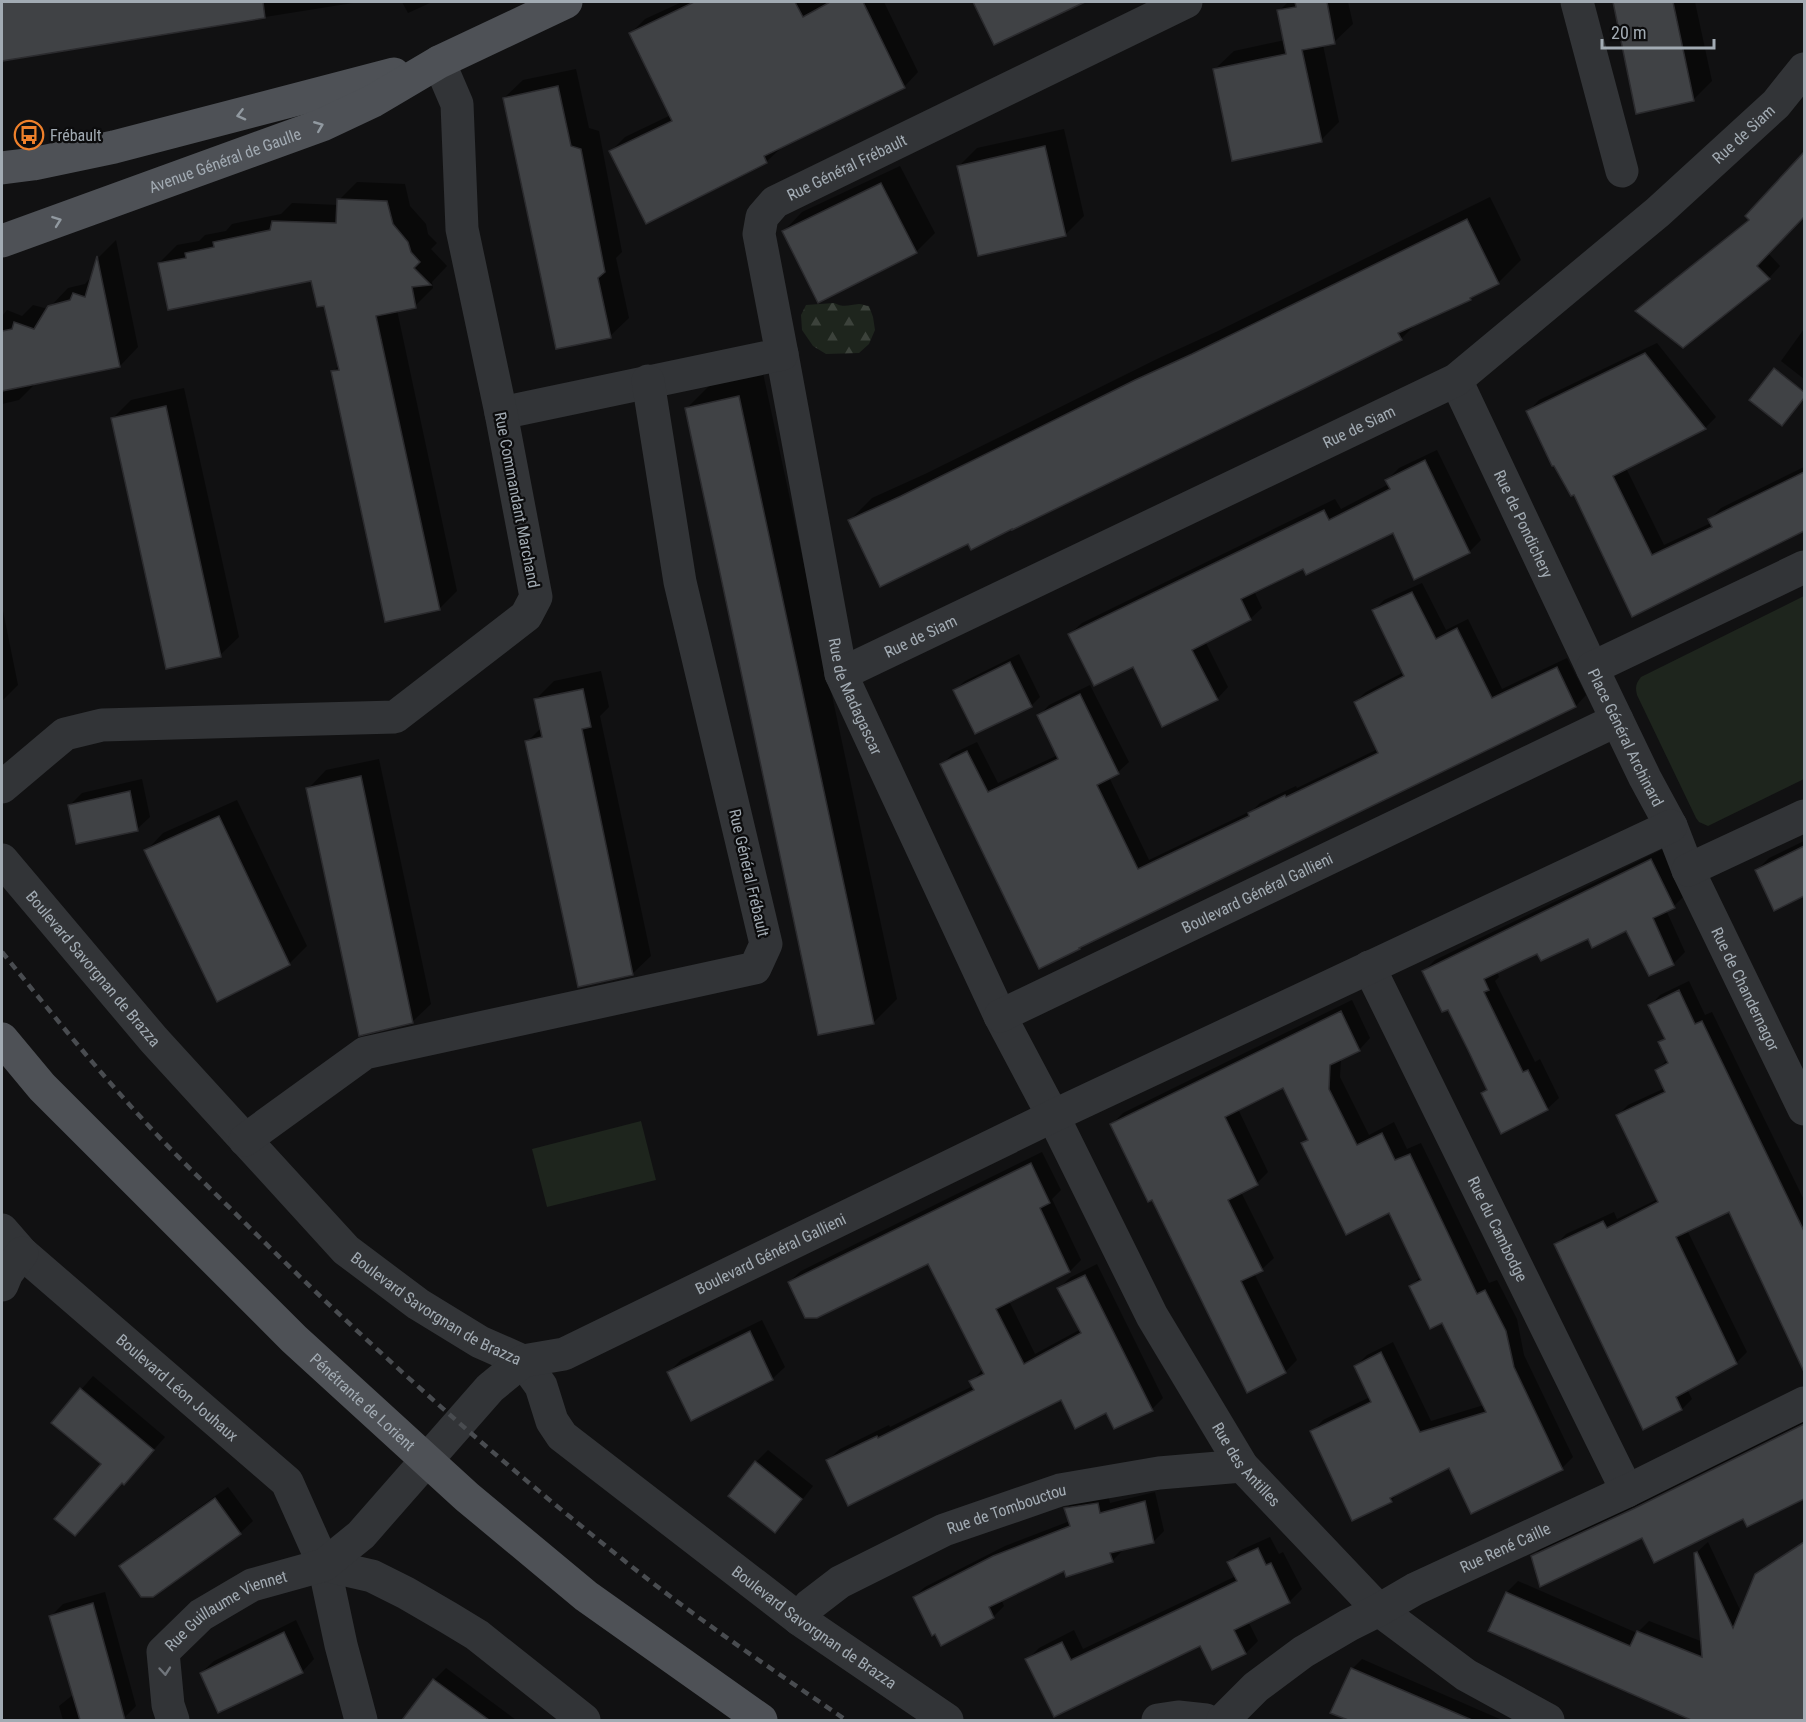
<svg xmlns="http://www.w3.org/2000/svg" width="1806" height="1722" font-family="'Roboto Condensed',sans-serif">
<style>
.grass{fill:#1e251d}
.forest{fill:url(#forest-firs)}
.shadow{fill:#0007}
.building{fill:#404245;stroke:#2b2b2e;stroke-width:1.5}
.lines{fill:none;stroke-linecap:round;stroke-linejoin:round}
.minor{stroke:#323437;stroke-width:33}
.major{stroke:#4e5156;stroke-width:33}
.rail{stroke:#494c50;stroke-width:4.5;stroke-dasharray:8 6;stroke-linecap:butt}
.oneway{stroke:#9199a0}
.oneway2{stroke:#70757b}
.labels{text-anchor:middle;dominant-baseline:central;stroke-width:4.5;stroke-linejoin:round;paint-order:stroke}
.street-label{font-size:16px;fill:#a2abb3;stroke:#0c0c0d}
.poi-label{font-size:16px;fill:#a2abb3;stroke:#0c0c0d;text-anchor:start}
</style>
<defs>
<pattern id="forest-firs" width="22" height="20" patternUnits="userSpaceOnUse" patternTransform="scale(1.5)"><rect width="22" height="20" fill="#1e251d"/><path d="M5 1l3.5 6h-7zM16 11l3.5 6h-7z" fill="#3c423b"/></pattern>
</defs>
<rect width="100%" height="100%" fill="#111112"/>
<g class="grass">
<path d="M1804,596V779L1708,826L1699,822L1696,818L1637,695C1635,687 1636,683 1641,677Z"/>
<polygon points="641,1121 656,1180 547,1207 532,1149"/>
</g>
<path class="forest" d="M834,303C844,308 849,305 859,304C862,304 866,306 869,306L873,317L875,330L869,344L859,353L826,354L813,346L802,330L801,315L806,305Z"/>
<g class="shadow">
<polygon points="2,2 359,2 2,59"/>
<polygon points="402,2 432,2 408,13"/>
<polygon points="682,2 884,2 918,72 904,87 781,148 766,162 611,151 625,137 671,115 631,33 645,19"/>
<polygon points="993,2 1080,2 994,43 987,4"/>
<polygon points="1288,2 1348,2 1353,24 1334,42 1323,45 1339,122 1321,140 1215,69 1234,51 1285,40 1279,11"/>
<polygon points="1614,2 1695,2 1712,81 1693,100 1638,112"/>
<polygon points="576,69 589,128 599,131 622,252 616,258 629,318 610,336 504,98 523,80"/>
<polygon points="1064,129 1084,216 1065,235 959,166 977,148"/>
<polygon points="1804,156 1804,216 1768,253 1780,266 1769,278 1638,310 1650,299 1750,219 1747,216"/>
<polygon points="900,166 935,233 916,252 784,231 802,212"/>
<polygon points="357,182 405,184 410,206 426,224 428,234 437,243 431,249 447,266 432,282 433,288 415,306 397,310 457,591 439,609 333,372 339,365 325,305 312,279 159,263 177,245 199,241 205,235 226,231 232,224 281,214 292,203 338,205 339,200"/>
<polygon points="1490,197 1521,260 1498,283 1475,294 1470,299 1418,322 1401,339 969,542 849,521 872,498 925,474 1159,358 1216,332"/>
<polygon points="116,240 138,347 120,366 37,382 19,400 2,404 2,316 7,310 22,316 33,305 48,309 68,288 85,284 93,275 99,257"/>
<polygon points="1804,329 1804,379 1781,361"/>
<polygon points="1657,343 1716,417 1705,428 1626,468 1664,545 1711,523 1710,519 1721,508 1804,467 1804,530 1633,615 1574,493 1528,412 1539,400"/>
<polygon points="763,373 897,999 873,1023 686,409 710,385"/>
<polygon points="184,388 239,637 220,655 113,418 131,400"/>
<polygon points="1437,450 1481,540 1469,552 1393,531 1303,567 1254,591 1262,608 1250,619 1205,641 1228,687 1217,699 1134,665 1070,634 1082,623 1335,499 1341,509 1389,484 1387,480 1399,468"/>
<polygon points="1422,583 1446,630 1468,619 1502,689 1567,658 1586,695 1576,706 1082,944 942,765 952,754 977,742 998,783 1058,755 1039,716 1049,705 1090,685 1129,762 1118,772 1109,777 1149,860 1253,810 1260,803 1279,794 1296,786 1297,788 1378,749 1355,702 1366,692 1404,672 1374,610 1384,600"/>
<polygon points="2,606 18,685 2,701"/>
<polygon points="1019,654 1040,697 1031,706 955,690 965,681"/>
<polygon points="601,671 609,707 600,716 651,956 632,974 527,742 541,728 536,699 554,681"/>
<polygon points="379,759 431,1004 412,1022 308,789 326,770"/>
<polygon points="142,779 150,817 137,829 70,805 82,793"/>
<polygon points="237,800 307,946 290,963 217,1000 146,851 163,833"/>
<polygon points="1804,841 1804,895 1775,909 1757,870 1769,858"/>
<polygon points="1663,849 1685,895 1674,906 1666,910 1685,952 1674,963 1650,974 1627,929 1588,937 1537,952 1497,972 1499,977 1495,981 1535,1062 1540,1059 1559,1098 1547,1109 1483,1093 1488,1088 1448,1008 1423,972 1435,960"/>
<polygon points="1689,981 1705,1015 1712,1012 1804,1200 1804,1349 1797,1353 1729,1210 1687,1230 1747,1352 1736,1363 1687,1389 1692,1399 1682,1409 1643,1428 1556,1245 1566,1234 1614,1212 1617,1219 1658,1199 1618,1115 1628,1105 1665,1088 1657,1070 1668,1059 1660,1042 1665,1037 1650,1006 1660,995"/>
<polygon points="1352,1000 1370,1038 1359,1050 1341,1058 1340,1077 1369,1135 1394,1122 1407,1149 1421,1143 1489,1283 1497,1280 1517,1319 1524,1355 1573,1457 1562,1468 1449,1466 1400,1491 1391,1501 1312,1432 1323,1420 1370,1397 1355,1367 1367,1355 1393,1342 1431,1421 1484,1405 1443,1321 1411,1286 1421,1276 1390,1210 1303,1144 1309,1138 1284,1086 1238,1109 1268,1172 1257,1183 1241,1192 1274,1258 1262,1269 1254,1273 1297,1360 1285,1372 1153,1198 1112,1124 1123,1113"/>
<polygon points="1042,1152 1061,1190 1052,1199 1081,1260 1070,1271 1009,1301 1035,1354 1081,1329 1059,1288 1071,1277 1097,1264 1163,1398 1152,1409 1107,1411 1061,1398 828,1460 840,1449 889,1425 890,1427 973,1386 971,1382 983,1369 929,1262 789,1282 801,1271"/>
<polygon points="762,1320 785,1367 772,1379 669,1372 681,1360"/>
<polygon points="93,1376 165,1437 136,1470 103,1464 53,1422"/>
<polygon points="1804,1419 1804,1497 1748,1525 1744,1517 1533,1556 1544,1545"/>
<polygon points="768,1450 813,1486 787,1519 775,1531 756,1462"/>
<polygon points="228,1487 253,1521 240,1533 153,1595 121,1566 134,1554"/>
<polygon points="1155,1492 1164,1531 1154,1541 1123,1550 1112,1561 1065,1569 1001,1599 1004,1606 993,1617 942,1644 914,1597 925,1587 1005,1546 1070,1521 1066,1509 1076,1498 1108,1493 1110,1503"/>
<polygon points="1270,1537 1279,1554 1283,1552 1302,1589 1289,1602 1248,1621 1258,1641 1246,1653 1213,1668 1201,1644 1054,1715 1027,1660 1039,1648 1074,1630 1083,1649 1195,1596 1236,1576 1229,1562 1241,1550"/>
<polygon points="1708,1542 1741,1612 1756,1575 1763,1568 1763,1571 1804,1543 1804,1720 1694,1720 1630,1692 1507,1592 1518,1581 1637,1633 1649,1621 1703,1642 1696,1553"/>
<polygon points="105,1592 136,1706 124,1718 115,1720 63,1720 59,1706 74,1694 51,1616 63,1604"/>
<polygon points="296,1620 314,1659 302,1672 201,1673 214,1661"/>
<polygon points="1362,1659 1502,1720 1405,1720 1401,1718 1400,1720 1351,1720 1332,1712 1352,1669"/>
<polygon points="446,1668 516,1720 404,1720 434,1680"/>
</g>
<g class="building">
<polygon points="2,2 263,2 265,18 2,61"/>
<polygon points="694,2 795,2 803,17 830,2 863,2 905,88 764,156 767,163 646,224 609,151 672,121 629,33"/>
<polygon points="973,2 1085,2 994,45"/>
<polygon points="1295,2 1327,2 1335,44 1302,50 1322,142 1232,161 1213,69 1286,54 1277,10 1296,7"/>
<polygon points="1613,2 1673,2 1694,101 1636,114"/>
<polygon points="558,86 571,146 581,149 605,272 598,278 611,338 556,349 503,98"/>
<polygon points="1045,146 1066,236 978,256 957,166"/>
<polygon points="1804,152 1804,217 1757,266 1770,279 1683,348 1635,311 1749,220 1745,216"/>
<polygon points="881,183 917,253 818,303 782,231"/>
<polygon points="337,199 387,201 393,224 408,242 411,252 420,262 414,268 431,285 412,287 416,308 376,316 440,610 385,622 331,371 339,370 324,306 317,307 311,281 168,310 158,263 186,258 185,253 214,247 213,242 270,230 272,221 336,223"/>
<polygon points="1467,219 1499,284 1470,298 1471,300 1398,333 1402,340 1305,388 1012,530 1012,529 971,550 968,544 880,587 848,520 901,496 1135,380 1192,354"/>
<polygon points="97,256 120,367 2,391 2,331 12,329 14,322 34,329 48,306 70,300 73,293 85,297"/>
<polygon points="1645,353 1706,429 1613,476 1652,555 1712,527 1708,519 1804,472 1804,531 1632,617 1574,495 1571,496 1554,466 1552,466 1526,411"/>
<polygon points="1774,368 1804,392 1804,398 1782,426 1749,400"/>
<polygon points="739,396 874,1024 818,1035 685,408"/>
<polygon points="166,406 221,657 166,669 111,418"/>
<polygon points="1425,460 1470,553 1414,580 1393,533 1306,575 1303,569 1241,599 1251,620 1192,650 1218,700 1162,727 1133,667 1094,686 1068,634 1324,510 1329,520 1390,489 1385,480"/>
<polygon points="1412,592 1436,639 1457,628 1492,698 1557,667 1576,707 1079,948 1080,949 1039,969 940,764 967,751 988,792 1058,759 1037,715 1080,694 1119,774 1097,785 1138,869 1249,816 1248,813 1267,804 1285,795 1286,797 1378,753 1354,702 1404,676 1372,610"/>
<polygon points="1010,662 1032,707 975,734 953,690"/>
<polygon points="583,689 591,727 582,729 633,975 578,987 525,741 542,737 534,699"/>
<polygon points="361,776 413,1023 359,1036 306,788"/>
<polygon points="130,791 138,831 76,844 68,805"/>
<polygon points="219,816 290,965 217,1002 144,850"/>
<polygon points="1804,846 1804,896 1774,911 1755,870"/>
<polygon points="1651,859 1675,908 1653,918 1674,965 1649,976 1626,931 1592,948 1588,939 1541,961 1537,954 1484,979 1489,990 1484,992 1504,1033 1523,1072 1528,1070 1548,1110 1501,1134 1481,1093 1487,1090 1468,1050 1448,1010 1442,1012 1422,971"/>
<polygon points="1679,990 1695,1024 1702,1021 1804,1231 1804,1372 1729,1212 1676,1237 1737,1364 1676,1397 1682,1410 1643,1430 1554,1244 1603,1221 1607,1228 1658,1202 1616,1115 1665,1092 1655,1070 1668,1063 1658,1042 1665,1039 1648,1005"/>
<polygon points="1341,1011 1360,1051 1330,1065 1329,1089 1357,1145 1382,1133 1395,1160 1410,1154 1477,1294 1485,1290 1506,1331 1514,1367 1563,1470 1471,1514 1449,1468 1390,1498 1392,1502 1352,1521 1310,1431 1371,1402 1354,1366 1381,1352 1420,1432 1486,1412 1442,1323 1430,1329 1409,1286 1421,1280 1389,1213 1346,1235 1301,1143 1308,1140 1283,1088 1225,1117 1258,1185 1228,1200 1263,1271 1241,1281 1286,1373 1247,1393 1152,1200 1148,1202 1110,1124"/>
<polygon points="1031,1163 1050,1203 1040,1208 1070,1272 996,1309 1024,1364 1081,1333 1057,1288 1085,1275 1153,1411 1114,1429 1106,1413 1075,1429 1061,1400 848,1506 826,1460 877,1436 878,1438 974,1390 969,1381 984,1374 928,1264 817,1318 805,1318 788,1282"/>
<polygon points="750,1331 773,1380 691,1421 667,1372"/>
<polygon points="80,1388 154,1450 124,1485 122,1483 75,1536 54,1519 101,1464 51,1423"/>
<polygon points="1804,1424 1804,1499 1747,1527 1743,1519 1654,1563 1642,1538 1540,1587 1531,1556 1635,1508"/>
<polygon points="755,1461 802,1499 775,1533 728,1496"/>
<polygon points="215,1498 241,1534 153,1597 141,1597 119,1566"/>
<polygon points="1145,1501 1154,1543 1110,1553 1113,1562 1066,1577 1064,1571 989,1607 994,1618 941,1646 935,1634 932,1636 913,1597 993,1556 1070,1526 1064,1508 1098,1503 1100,1513"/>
<polygon points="1804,1542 1804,1720 1691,1720 1488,1631 1506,1592 1630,1646 1637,1631 1702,1657 1694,1553 1697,1552 1733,1628 1755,1574"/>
<polygon points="1258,1548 1266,1565 1271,1563 1290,1603 1234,1630 1246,1654 1212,1670 1200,1646 1054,1717 1025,1659 1062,1642 1071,1660 1181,1608 1237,1581 1227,1562"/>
<polygon points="93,1603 113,1675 125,1720 80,1720 49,1616"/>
<polygon points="284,1632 303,1673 218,1713 200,1673"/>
<polygon points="1351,1668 1472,1720 1348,1720 1330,1713"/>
<polygon points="433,1679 489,1720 402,1720"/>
</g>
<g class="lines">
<g class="minor">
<polyline points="1577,2 1622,171"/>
<path id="s1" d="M782,354L841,674L1000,1016L1053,1116L1152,1316L1242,1466L1379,1610L1466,1675L1548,1720"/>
<path id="s2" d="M1456,380L1592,668"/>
<path id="s3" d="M501,413L782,354L759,234L762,217L775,202L1186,2"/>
<path id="s4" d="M1804,567L1592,668L1645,778L1671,826L1688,870L1804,1109"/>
<path id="s5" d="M841,674L1456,380L1658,212L1776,104L1804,69"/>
<polyline points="2,787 65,734 102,725 395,717 526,616 536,597 501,413 462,229 457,104 439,62"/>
<path id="s6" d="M2,860L154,1040L346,1250L418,1304L480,1342L523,1361L541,1386L552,1421L562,1436L799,1619L947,1720"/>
<polyline points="1688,870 1804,816"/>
<path id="s7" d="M1369,967L1627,1491"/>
<path id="s8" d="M1000,1016L1617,720"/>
<polyline points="245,1140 365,1053 755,968 766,944 680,582 648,381"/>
<path id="s9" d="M2,1230L22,1253L287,1482L324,1565L341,1645L361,1720"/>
<polyline points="2,1285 7,1273 22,1253"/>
<polyline points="324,1565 372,1576 406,1593 449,1618 477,1635 584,1720"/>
<path id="s10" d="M799,1619L810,1605L840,1582L944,1530L1060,1490L1159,1473L1242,1466"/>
<path id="s11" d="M173,1720L168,1705L163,1652L201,1615L252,1585L324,1565L361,1535L490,1388L523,1361L564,1354L1053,1116L1671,826"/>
<polyline points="1158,1720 1178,1717 1206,1720"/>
<path id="s12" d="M1223,1720L1256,1687L1303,1652L1349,1625L1379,1610L1415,1589L1627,1491L1804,1403"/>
</g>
<g class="major">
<polyline points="2,168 33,164 114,147 394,74"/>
<path id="s13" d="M2,241L322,125L373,101L439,62L566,2"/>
<path id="s14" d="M2,1039L42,1087L294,1339L467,1497L586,1596L761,1720"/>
</g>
<path class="rail" d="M2,952C49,1010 96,1069 147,1124C179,1159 214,1192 248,1226C369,1346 497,1460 631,1566C700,1621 773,1670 846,1720"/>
</g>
<defs><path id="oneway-chevron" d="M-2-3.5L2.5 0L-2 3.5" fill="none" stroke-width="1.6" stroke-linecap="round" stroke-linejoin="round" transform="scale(1.5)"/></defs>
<g class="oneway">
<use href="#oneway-chevron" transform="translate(241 115) rotate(166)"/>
<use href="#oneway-chevron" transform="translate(319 126) rotate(-22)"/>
<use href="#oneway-chevron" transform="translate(57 221) rotate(-20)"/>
</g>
<use class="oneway2" href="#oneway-chevron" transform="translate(165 1671) rotate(85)"/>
<defs>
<g id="bus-ring" transform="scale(1.5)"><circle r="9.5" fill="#0c0c0d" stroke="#f0812b" stroke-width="1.5"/><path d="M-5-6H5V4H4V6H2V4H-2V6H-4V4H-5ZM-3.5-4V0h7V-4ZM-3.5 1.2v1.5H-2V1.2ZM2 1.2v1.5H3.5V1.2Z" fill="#f0812b"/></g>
</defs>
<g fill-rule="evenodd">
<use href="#bus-ring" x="29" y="135"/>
</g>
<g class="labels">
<g class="street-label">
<text stroke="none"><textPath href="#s5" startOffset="1060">Rue de Siam</textPath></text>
<text stroke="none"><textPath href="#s13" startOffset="237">Avenue Général de Gaulle</textPath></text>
<text stroke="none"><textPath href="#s3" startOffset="526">Rue Général Frébault</textPath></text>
<text stroke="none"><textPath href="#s5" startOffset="574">Rue de Siam</textPath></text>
<text transform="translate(517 500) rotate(79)">Rue Commandant Marchand</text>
<text stroke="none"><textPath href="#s2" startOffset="159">Rue de Pondichery</textPath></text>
<text stroke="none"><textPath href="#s5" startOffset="88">Rue de Siam</textPath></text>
<text stroke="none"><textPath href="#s1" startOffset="351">Rue de Madagascar</textPath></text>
<text stroke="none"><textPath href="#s4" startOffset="312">Place Général Archinard</textPath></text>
<text transform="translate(749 873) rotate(77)">Rue Général Frébault</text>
<text stroke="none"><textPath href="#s8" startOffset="285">Boulevard Général Gallieni</textPath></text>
<text stroke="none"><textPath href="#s6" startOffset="142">Boulevard Savorgnan de Brazza</textPath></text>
<text stroke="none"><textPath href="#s4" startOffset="591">Rue de Chandernagor</textPath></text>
<text stroke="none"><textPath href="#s7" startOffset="292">Rue du Cambodge</textPath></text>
<text stroke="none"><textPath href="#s11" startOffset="813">Boulevard Général Gallieni</textPath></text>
<text stroke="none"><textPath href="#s6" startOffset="628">Boulevard Savorgnan de Brazza</textPath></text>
<text stroke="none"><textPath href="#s9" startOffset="236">Boulevard Léon Jouhaux</textPath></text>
<text stroke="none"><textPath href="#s14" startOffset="512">Pénétrante de Lorient</textPath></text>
<text stroke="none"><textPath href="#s1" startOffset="1215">Rue des Antilles</textPath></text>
<text stroke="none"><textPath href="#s10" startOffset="238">Rue de Tombouctou</textPath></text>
<text stroke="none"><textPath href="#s12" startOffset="333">Rue René Caille</textPath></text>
<text stroke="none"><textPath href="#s11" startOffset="146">Rue Guillaume Viennet</textPath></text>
<text stroke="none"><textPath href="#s6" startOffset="1132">Boulevard Savorgnan de Brazza</textPath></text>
</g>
<g class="poi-label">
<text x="50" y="135">Frébault</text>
</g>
</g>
<rect width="1806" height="1722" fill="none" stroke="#a2abb3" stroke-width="6"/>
<path d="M1602 39v9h112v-9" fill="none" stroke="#a2abb3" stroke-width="3"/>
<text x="1611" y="39" font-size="18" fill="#a2abb3" stroke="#0c0c0d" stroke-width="4.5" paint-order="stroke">20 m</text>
</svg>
